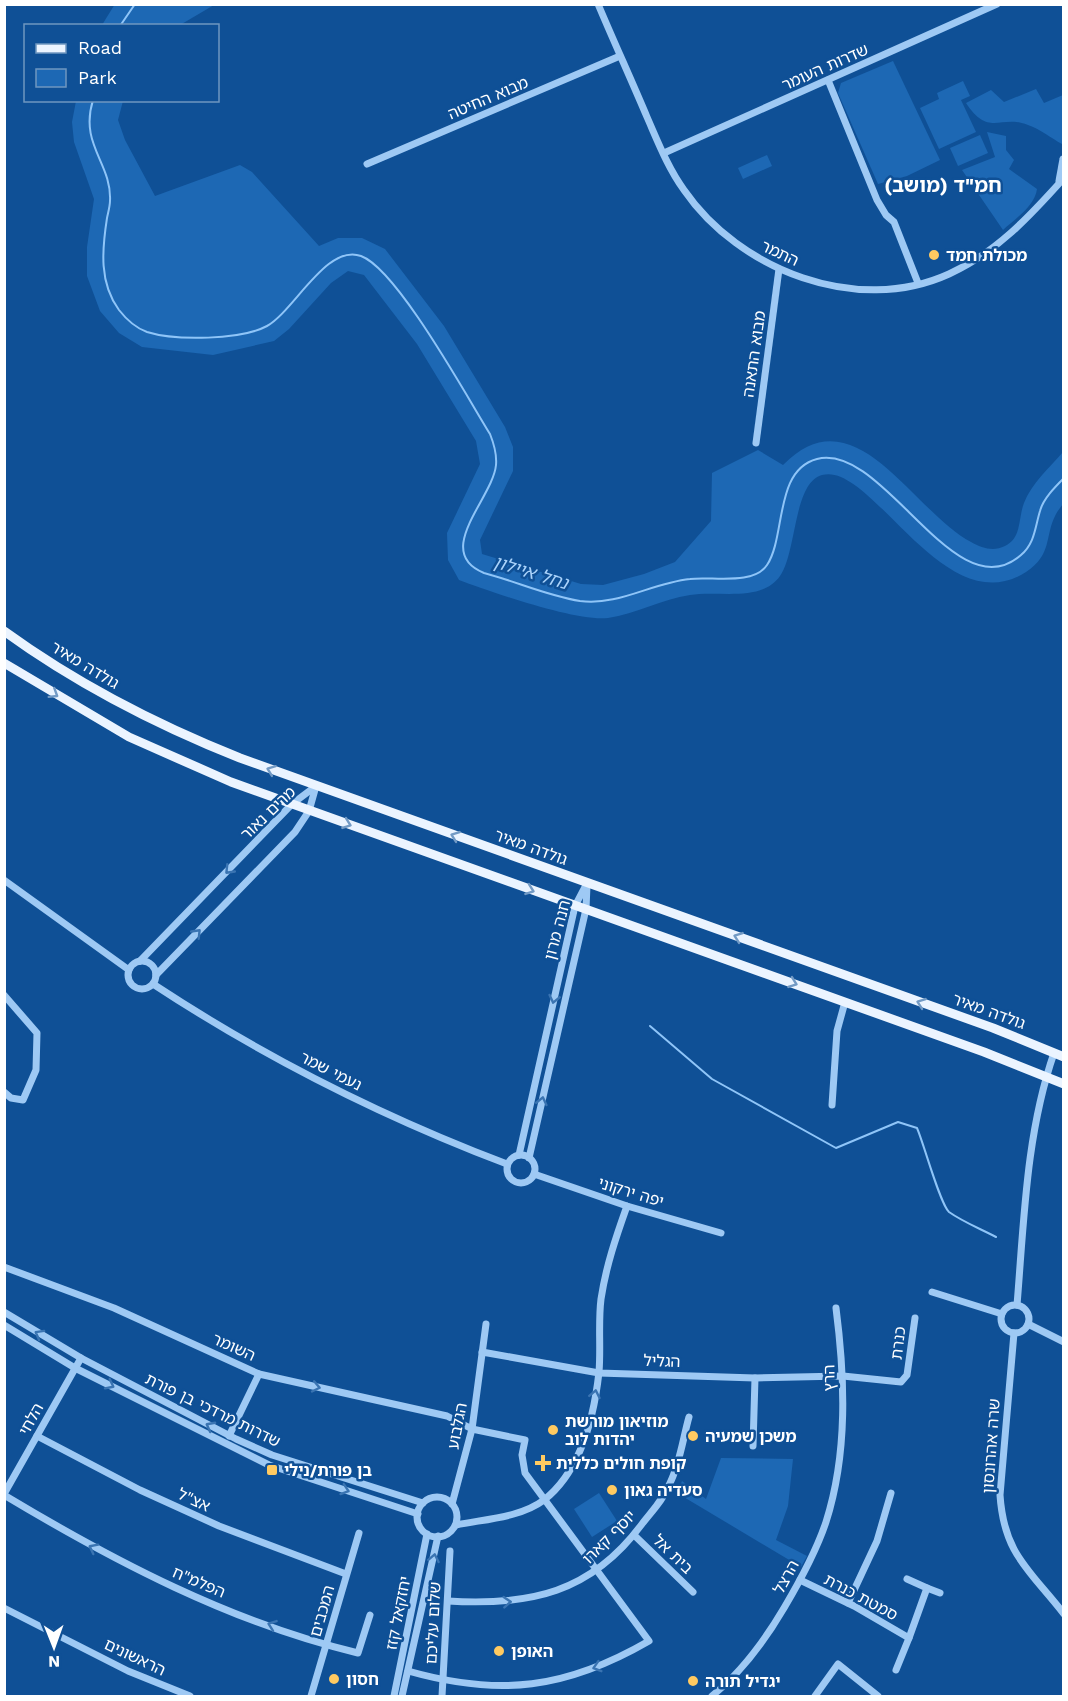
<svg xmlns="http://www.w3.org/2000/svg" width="1068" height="1701" font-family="'Work Sans','Noto Sans Hebrew',sans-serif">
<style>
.green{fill:#1d68b4}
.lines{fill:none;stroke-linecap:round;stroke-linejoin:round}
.stream{stroke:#8fc5f8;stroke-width:2}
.minor{stroke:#9ec9f4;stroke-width:7}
.major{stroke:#ebf4ff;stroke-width:9}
.oneway{stroke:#729ac5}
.oneway2{stroke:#3a74b2}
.poi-dot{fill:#ffca61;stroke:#0f5096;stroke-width:2}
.labels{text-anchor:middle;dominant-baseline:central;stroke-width:5;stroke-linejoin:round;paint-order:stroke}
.street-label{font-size:16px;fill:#fff;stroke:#0f5096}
.poi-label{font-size:16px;font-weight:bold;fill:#fff;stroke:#0f5096;text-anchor:start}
.water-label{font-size:18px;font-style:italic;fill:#aad3fb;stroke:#0f5096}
.quarter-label{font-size:20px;font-weight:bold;fill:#fff;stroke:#0f5096}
</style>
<rect width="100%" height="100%" fill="#0f5096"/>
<g class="green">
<polygon points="115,4 214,4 214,5 180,25 102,25"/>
<polygon points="893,61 940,160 907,176 878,184 838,93 841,83"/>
<polygon points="963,81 970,96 961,100 976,132 939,149 920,108 939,99 937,93"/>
<path d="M1036,89L1044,103L1063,95L1062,144C1051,138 1040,129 1028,125C1000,114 989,138 966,103L991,90L1004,102Z"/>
<path d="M76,101H123L118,120L125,140L155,196L240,165L252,172L319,246L338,238H362L385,249L444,326L505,427L513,447V471L480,540L482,554L581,584L603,585L644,574L675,562L711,521L712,473L758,450L783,465C855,391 911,510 971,542C982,548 993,552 1005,546C1022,538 1018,518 1024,503C1031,484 1050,467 1063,452C1064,467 1067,488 1064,502C1062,506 1058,510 1056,514C1044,537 1053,554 1026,572C944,625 872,461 822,475C793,483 797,552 780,576C761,603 718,590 690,595C662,599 636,614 608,618C577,622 491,592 459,580L448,560L447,533L480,464L476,441L417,344L364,275L348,271L331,283L289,329L274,341L213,355L142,347L119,333L100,311L87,276V247L94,199L74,142L72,122Z"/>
<path d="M987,132L1006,136V150L1014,160L1009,169L1037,189C1035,206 1015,219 1003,230L962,170L995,157Z"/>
<polygon points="980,135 988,153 958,166 950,148"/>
<polygon points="767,155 772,166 743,179 738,168"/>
<polygon points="721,1458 793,1459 788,1506 776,1540 807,1556 801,1567 677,1493 682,1481 706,1499"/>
<polygon points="599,1493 617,1521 592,1537 574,1509"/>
</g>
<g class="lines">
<g class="stream">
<polyline points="120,26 135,4"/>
<path d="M93,100C79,145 112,163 110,201C110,206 108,213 107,218C102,250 99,283 119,310C126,319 136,328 147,332C176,341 241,340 267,326C294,311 327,243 361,256C397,269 467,397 490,434C494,444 497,454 496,465C493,498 432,552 484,573C515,581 548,596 580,601C619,606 651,583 690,579C711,576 753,586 767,565C786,537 774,470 817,459C884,442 955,613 1021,555C1035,543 1035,527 1040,511C1043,499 1055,487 1064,478"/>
<path d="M650,1026L712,1079L836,1148L898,1122L917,1128C924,1144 940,1204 949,1212C963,1222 981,1229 996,1237"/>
</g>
<g class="minor">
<path d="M598,4C614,42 631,79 647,117C658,142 668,168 684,190C739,270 857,316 949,274C997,252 1030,216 1064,178"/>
<polyline points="828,80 877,200 886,215 894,222 918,283"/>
<polyline points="664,153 997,4"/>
<polyline points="367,164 620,56"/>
<polyline points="1059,181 1063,159"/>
<polyline points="756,443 779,269"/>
<polyline points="4,880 129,970"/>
<polyline points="140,961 292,804 316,786"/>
<circle cx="142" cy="975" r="14"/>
<polyline points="156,975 295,832 309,811 316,786"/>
<path d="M153,984C264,1057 383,1117 507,1164"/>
<polyline points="4,995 37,1033 36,1070 23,1100 11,1098 4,1092"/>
<polyline points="832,1105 837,1031 845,1002"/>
<circle cx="521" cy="1169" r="14"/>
<polyline points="519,1155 575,906 587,883"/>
<polyline points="529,1158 586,909 587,885"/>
<polyline points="534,1174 627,1206 721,1233"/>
<path d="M4,1267L114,1308L259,1374L447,1416L472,1429L525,1440L522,1455L525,1473L649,1641C566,1689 500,1697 408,1671"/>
<polyline points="932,1292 1002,1314"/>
<path d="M1017,1305C1024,1221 1026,1134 1054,1053"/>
<circle cx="1015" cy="1319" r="14"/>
<polyline points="4,1312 81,1358 236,1439 272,1455 423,1503"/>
<polyline points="1028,1324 1064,1342"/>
<polyline points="4,1325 75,1368 269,1465 418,1514"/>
<path d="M1014,1333L1000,1495C1004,1555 1030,1570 1064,1614"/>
<polyline points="482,1352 599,1373 755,1378 843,1376 901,1382 907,1375 915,1318"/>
<polyline points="37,1436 140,1490 219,1526 346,1574"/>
<polyline points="229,1436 259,1374"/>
<polyline points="753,1446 755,1378"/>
<polyline points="4,1494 81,1358"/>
<path d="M4,1495C114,1561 232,1623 358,1653L370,1615"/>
<circle cx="437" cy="1517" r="20"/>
<polyline points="452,1504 472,1429 486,1324"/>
<path d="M456,1525C484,1519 520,1518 544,1500C581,1471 594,1417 599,1372C601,1348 598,1323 601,1299C606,1266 616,1237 627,1206"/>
<polyline points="634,1535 693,1592"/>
<polyline points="907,1579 927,1588 909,1638"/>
<polyline points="800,1580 854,1606 909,1638 896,1670"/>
<polyline points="927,1588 940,1593"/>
<path d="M448,1601C530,1606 591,1593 642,1524C652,1511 664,1499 670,1483C680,1463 683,1438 689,1417"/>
<polyline points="848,1603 877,1541 891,1493"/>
<polyline points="4,1608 128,1671 190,1696"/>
<polyline points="311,1696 359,1533"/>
<polyline points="394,1696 427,1534"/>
<polyline points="402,1696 438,1536"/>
<polyline points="442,1696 450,1551"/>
<path d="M712,1696C742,1672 764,1642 784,1608C800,1581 816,1552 826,1522C848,1453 845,1378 836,1308"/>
<polyline points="815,1696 838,1664 878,1696"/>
</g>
<g class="major">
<path d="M4,631C77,684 157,725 240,758L993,1028L1064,1057"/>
<polyline points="4,663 129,737 231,782 984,1052 1064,1084"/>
</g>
</g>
<defs><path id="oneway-chevron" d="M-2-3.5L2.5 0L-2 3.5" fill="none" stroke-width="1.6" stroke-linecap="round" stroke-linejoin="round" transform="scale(1.5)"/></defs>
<g class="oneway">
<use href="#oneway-chevron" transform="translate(54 694) rotate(32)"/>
<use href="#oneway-chevron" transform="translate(271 770) rotate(-159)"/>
<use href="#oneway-chevron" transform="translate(347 824) rotate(20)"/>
<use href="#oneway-chevron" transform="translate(455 836) rotate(-160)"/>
<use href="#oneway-chevron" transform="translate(530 890) rotate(20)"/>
<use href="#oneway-chevron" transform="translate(738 937) rotate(-160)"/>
<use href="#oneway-chevron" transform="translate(793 983) rotate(20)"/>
<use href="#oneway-chevron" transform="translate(921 1003) rotate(-160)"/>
</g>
<g class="oneway2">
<use href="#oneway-chevron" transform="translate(229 870) rotate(134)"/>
<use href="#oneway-chevron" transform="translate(197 933) rotate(-46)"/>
<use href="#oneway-chevron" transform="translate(554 999) rotate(103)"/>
<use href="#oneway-chevron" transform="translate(542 1101) rotate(-77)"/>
<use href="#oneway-chevron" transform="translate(39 1334) rotate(-151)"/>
<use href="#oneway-chevron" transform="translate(110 1385) rotate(27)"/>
<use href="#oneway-chevron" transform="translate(316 1387) rotate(12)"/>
<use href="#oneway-chevron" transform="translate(595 1394) rotate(-79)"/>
<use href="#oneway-chevron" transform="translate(210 1426) rotate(-152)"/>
<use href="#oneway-chevron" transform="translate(345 1490) rotate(18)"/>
<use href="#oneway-chevron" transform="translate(93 1548) rotate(-153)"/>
<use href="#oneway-chevron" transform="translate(434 1558) rotate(-79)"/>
<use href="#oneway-chevron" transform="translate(507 1602) rotate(-4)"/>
<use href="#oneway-chevron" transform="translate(272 1625) rotate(-160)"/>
<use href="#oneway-chevron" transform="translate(597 1667) rotate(163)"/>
</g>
<g class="poi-dot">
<circle cx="934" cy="255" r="6"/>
<circle cx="553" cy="1430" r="6"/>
<circle cx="693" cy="1436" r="6"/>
<path d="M540 1454h6v6h6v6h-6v6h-6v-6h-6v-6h6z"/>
<rect x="266" y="1464" width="12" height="12" rx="3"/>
<circle cx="612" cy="1490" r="6"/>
<circle cx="499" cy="1651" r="6"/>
<circle cx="334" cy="1679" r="6"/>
<circle cx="693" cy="1681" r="6"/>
</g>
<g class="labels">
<g class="street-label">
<text transform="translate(825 67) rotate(-24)">שדרות העומר</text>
<text transform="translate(488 98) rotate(-23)">מבוא החיטה</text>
<text transform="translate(780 253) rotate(25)">התמר</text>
<text transform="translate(754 354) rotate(-82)">מבוא התאנה</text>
<text transform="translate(85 665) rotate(31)">גולדה מאיר</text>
<text transform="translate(268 813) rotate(-44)">מרים נאור</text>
<text transform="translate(531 847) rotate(20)">גולדה מאיר</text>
<text transform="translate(557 930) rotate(-75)">חנה מרון</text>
<text transform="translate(989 1011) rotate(20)">גולדה מאיר</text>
<text transform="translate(331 1071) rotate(27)">נעמי שמר</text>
<text transform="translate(631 1192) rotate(17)">יפה ירקוני</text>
<text transform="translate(898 1343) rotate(-83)">כנרת</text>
<text transform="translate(234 1347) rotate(24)">השומר</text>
<text transform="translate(662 1361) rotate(2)">הגליל</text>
<text transform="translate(829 1378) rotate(-91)">הרץ</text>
<text transform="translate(213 1410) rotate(26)">שדרות מרדכי בן פורת</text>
<text transform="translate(31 1419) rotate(-61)">הלחי</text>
<text transform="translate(457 1426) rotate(-79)">הגלבוע</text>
<text transform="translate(991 1446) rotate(-86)">שרה אהרונסון</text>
<text transform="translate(194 1500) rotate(25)">אצ"ל</text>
<text transform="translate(609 1537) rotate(-45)">יוסף קארו</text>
<text transform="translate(673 1554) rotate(44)">בית אל</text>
<text transform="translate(786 1577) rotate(-61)">הרצל</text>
<text transform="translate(199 1582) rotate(23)">הפלמ"ח</text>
<text transform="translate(861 1597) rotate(28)">סמטת כנרת</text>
<text transform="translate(322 1611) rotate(-74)">המכבים</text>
<text transform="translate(398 1613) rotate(-79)">יחזקאל קזז</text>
<text transform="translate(433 1623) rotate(-87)">שלום עליכם</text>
<text transform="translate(135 1657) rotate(25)">הראשונים</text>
</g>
<g class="poi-label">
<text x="946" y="255">מכולת חמד</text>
<text x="565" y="1421">מוזיאון מורשת<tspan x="565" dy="18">יהדות לוב</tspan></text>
<text x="705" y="1436">משכן שמעיה</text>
<text x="556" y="1463">קופת חולים כללית</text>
<text x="284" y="1470">בן פורת/נילי</text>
<text x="624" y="1490">סעדיה גאון</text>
<text x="511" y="1651">האופן</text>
<text x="346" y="1679">חסון</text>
<text x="705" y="1681">יגדיל תורה</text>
</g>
<g class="water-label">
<text transform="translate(531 572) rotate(17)">נחל איילון</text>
</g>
<g class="quarter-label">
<text x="943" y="185">חמ"ד (מושב)</text>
</g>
</g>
<rect width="1068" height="1701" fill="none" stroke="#ffffff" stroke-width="12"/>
<rect x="24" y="24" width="195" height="78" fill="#0f5096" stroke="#6f96c0" stroke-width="1.5"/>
<rect x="36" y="44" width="30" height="9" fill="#ebf4ff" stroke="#6f96c0" stroke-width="1.5"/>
<text x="78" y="54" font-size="18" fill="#ffffff">Road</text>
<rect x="36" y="69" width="30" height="18" fill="#1d68b4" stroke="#6f96c0" stroke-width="1.5"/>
<text x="78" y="84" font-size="18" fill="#ffffff">Park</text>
<g transform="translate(54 1647) rotate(179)" stroke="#0f5096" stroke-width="4.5" paint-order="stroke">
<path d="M0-4.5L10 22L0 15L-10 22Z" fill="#ffffff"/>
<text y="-9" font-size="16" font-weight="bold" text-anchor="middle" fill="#ffffff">N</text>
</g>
</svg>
